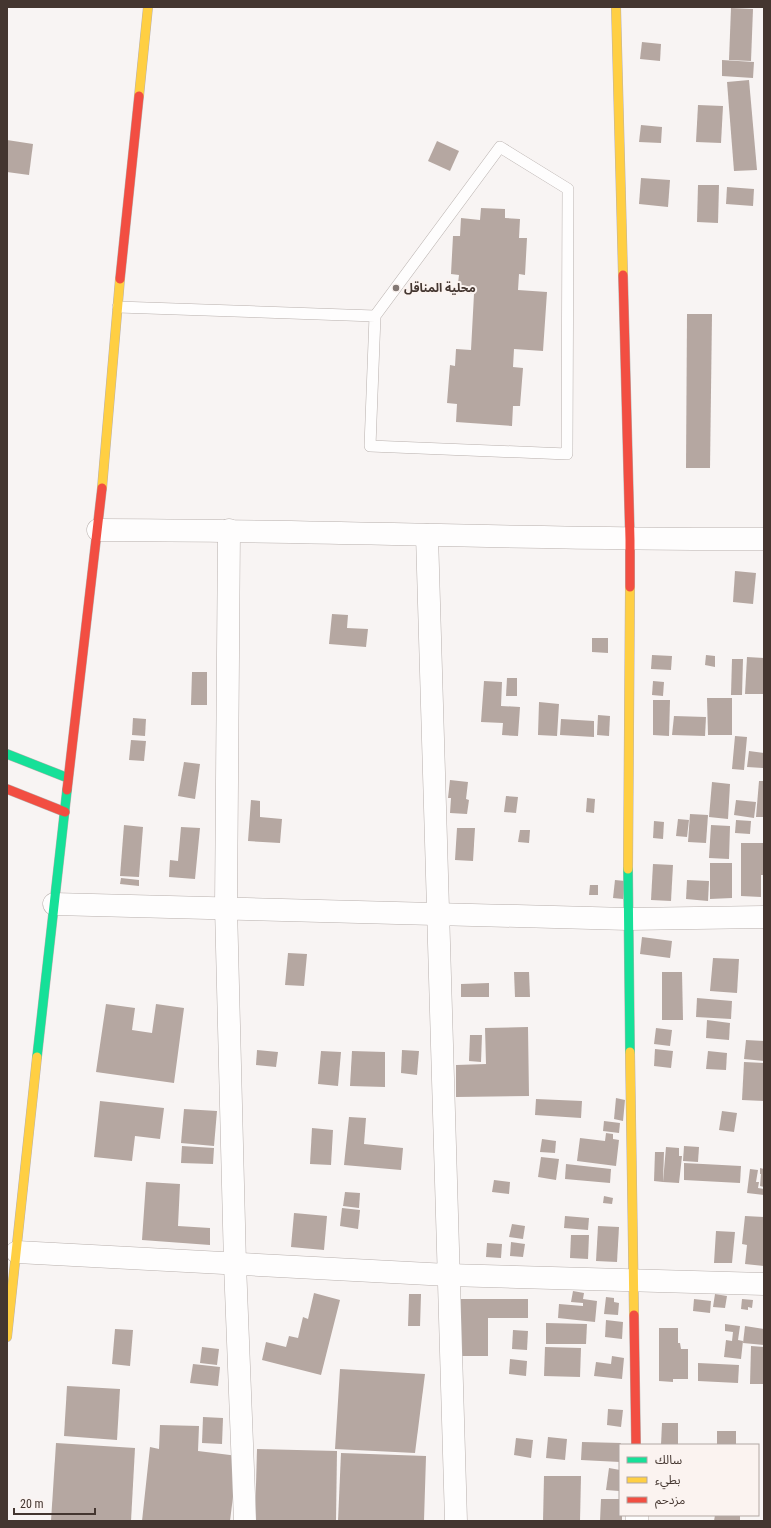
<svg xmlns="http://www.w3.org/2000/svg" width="771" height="1528" font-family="'Roboto Condensed','Noto Sans Arabic',sans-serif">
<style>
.building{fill:#b5a7a1}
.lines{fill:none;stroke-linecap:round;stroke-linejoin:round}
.lane-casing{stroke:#b8b0ad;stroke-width:12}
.street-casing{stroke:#b8b0ad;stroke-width:23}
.fast-casing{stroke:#b8b0ad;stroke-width:10}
.slow-casing{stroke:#b8b0ad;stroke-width:10}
.jam-casing{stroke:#b8b0ad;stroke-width:10}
.lane{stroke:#fefdfd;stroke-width:11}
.street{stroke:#fefdfd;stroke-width:22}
.fast{stroke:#16e098;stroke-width:9}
.slow{stroke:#ffcf43;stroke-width:9}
.jam{stroke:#f24e42;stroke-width:9}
.poi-dot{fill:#837874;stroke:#fbf3f0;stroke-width:1.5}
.labels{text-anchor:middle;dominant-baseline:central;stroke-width:4;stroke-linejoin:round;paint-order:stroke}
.poi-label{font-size:12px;font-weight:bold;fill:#443630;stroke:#fbf3f0;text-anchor:start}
</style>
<rect width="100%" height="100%" fill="#f8f4f3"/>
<g class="building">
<polygon points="731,8 753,9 751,61 729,60"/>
<polygon points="642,42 661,44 660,61 640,59"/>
<polygon points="722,60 754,62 753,78 722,76"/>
<polygon points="749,80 757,170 734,171 727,82"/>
<polygon points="698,105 723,106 721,143 696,142"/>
<polygon points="641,125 662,127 661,143 639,142"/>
<polygon points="7,140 33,144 29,175 7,172"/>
<polygon points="437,141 459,151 450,171 428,161"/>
<polygon points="641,178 670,180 668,207 639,204"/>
<polygon points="698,185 719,185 718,223 697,222"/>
<polygon points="727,187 754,189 753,206 726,204"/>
<polygon points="481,208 505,209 505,218 520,219 519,238 527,238 525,275 519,274 518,290 547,292 543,351 514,349 513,367 523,368 520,406 513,406 512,426 456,422 457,404 447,403 450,365 455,366 456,349 471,350 474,294 457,292 459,275 451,274 453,236 460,236 461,218 480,220"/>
<polygon points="687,314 712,314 710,468 686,468"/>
<polygon points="735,571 756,573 753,604 733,602"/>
<polygon points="332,614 348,615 347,628 368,629 366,647 329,644"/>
<polygon points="592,638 608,638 608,653 592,652"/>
<polygon points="652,655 672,656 671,670 651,669"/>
<polygon points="706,655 715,656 715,667 705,665"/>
<polygon points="747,657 764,658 764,694 745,694"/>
<polygon points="732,659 743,659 742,695 731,695"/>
<polygon points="192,672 207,672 207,705 191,705"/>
<polygon points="507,678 517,678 517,696 506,696"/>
<polygon points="484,681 502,682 501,706 520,707 518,736 502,735 503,723 481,722"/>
<polygon points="653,681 664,682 663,696 652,695"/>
<polygon points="707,698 732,698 732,735 708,735"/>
<polygon points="653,700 670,700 669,736 653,735"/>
<polygon points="539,702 559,704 557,736 538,735"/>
<polygon points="598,715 610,716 609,736 597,735"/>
<polygon points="674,716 706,717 705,736 672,735"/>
<polygon points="133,718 146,719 145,736 132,735"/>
<polygon points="561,719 594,721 594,737 560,735"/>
<polygon points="735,736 747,737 744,770 732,769"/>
<polygon points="131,740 146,741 144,761 129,760"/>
<polygon points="749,751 764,753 763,768 747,767"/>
<polygon points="184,762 200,764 195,799 178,796"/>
<polygon points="450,780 468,782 466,799 469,800 467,814 450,813 451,798 448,798"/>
<polygon points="759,781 764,781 764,817 756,817"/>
<polygon points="712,782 730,784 728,819 709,817"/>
<polygon points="506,796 518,797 516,813 504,812"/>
<polygon points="587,798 595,799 594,813 586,812"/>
<polygon points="251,800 260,801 260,817 282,819 280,843 248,841"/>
<polygon points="736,800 756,802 754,818 734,815"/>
<polygon points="690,814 708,815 706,843 688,842"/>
<polygon points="678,819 689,820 687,837 676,836"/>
<polygon points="736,820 751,821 750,834 735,833"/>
<polygon points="654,821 664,822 663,839 653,838"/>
<polygon points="124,825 143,827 139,877 120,876"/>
<polygon points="711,825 730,826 729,859 709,858"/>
<polygon points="181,827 200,828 195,879 169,877 170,860 178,861"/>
<polygon points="457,828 475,828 473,861 455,860"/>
<polygon points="520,830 530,830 529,843 518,842"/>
<polygon points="741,843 764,843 764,875 761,875 761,897 741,896"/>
<polygon points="710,863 732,863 732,898 710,899"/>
<polygon points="653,864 673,865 671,901 651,900"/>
<polygon points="121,878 139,880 139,886 120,884"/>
<polygon points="615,880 625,881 623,899 613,898"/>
<polygon points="687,880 709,881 708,901 686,899"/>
<polygon points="590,885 598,885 598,895 589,895"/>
<polygon points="642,937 672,941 670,958 640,954"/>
<polygon points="288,953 307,954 304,986 285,985"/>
<polygon points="713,958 739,959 737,993 710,991"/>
<polygon points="514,972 529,972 530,997 515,997"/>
<polygon points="662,972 682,972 683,1020 662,1020"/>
<polygon points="489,983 489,997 461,997 461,984"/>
<polygon points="697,998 732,1001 731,1019 696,1017"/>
<polygon points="106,1004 135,1008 132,1030 152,1033 156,1004 184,1008 174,1083 96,1072"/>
<polygon points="707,1020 730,1023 729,1040 706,1038"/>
<polygon points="528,1027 529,1096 456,1097 456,1065 486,1064 485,1028"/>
<polygon points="656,1028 672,1030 670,1046 654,1044"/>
<polygon points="470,1035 482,1035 481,1062 469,1061"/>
<polygon points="746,1040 764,1041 764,1061 744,1059"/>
<polygon points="655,1049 673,1051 671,1068 654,1066"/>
<polygon points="257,1050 278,1052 276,1067 256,1065"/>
<polygon points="402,1050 419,1051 417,1075 401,1073"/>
<polygon points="321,1051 341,1052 338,1086 318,1084"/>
<polygon points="352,1051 385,1052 385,1087 350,1086"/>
<polygon points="708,1051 727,1053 726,1070 706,1069"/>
<polygon points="744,1062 764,1063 764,1101 742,1100"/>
<polygon points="616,1098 625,1100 623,1121 614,1119"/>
<polygon points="536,1099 582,1101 581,1118 535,1115"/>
<polygon points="100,1101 164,1108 160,1139 135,1136 132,1161 94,1157"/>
<polygon points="184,1109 217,1111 214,1146 181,1143"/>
<polygon points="722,1111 737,1113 734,1132 719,1130"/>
<polygon points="349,1117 366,1118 364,1144 403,1148 401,1170 344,1165"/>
<polygon points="604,1121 620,1123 619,1133 603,1131"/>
<polygon points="312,1128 333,1130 331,1165 310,1164"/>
<polygon points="606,1133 613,1134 613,1139 619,1140 616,1166 577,1161 580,1138 605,1141"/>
<polygon points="542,1139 556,1141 555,1153 540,1152"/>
<polygon points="182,1146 214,1148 213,1164 181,1163"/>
<polygon points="684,1146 699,1147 698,1162 683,1161"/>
<polygon points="666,1147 679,1148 679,1156 682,1156 679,1183 663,1182"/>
<polygon points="655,1152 664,1152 663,1182 654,1181"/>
<polygon points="541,1157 559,1159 556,1180 538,1177"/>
<polygon points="684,1163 741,1166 740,1183 684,1180"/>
<polygon points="566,1164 611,1169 610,1183 565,1179"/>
<polygon points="760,1168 764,1169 764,1187 760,1186 761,1174 760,1174"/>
<polygon points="750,1169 758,1170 756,1182 759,1182 758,1188 764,1189 764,1195 747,1193"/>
<polygon points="494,1180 510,1182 509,1194 492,1192"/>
<polygon points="146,1182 180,1184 178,1226 210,1228 210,1245 142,1240"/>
<polygon points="345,1192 360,1193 359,1208 343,1206"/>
<polygon points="604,1196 613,1198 612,1204 603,1203"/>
<polygon points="342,1208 360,1210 358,1229 340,1226"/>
<polygon points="294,1213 327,1216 324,1250 291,1247"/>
<polygon points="565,1216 589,1218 588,1230 564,1228"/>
<polygon points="745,1216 764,1217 764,1266 745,1264 747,1245 742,1244"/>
<polygon points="512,1224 525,1226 523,1239 509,1237"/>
<polygon points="598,1226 619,1227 617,1262 596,1261"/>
<polygon points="716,1231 735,1232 732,1263 714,1263"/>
<polygon points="571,1235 589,1235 588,1259 570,1258"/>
<polygon points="511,1242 525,1244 523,1257 510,1256"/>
<polygon points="487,1243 502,1244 501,1258 486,1257"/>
<polygon points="573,1291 584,1293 583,1299 597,1301 595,1322 558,1318 559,1304 583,1306 583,1303 571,1302"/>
<polygon points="314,1293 340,1300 321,1375 262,1360 266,1342 286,1347 289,1336 298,1338 303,1317 308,1319"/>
<polygon points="409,1294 421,1294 420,1326 408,1326"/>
<polygon points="715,1294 727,1296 725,1308 713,1307"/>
<polygon points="606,1297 614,1298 614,1302 619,1303 618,1315 604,1314"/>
<polygon points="457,1299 528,1299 528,1318 488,1318 488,1356 457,1356"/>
<polygon points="694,1299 711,1301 710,1313 693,1311"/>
<polygon points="742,1299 753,1300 752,1308 748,1307 748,1310 741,1309"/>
<polygon points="606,1320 623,1322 622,1339 605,1337"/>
<polygon points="546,1323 587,1324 586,1344 546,1344"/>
<polygon points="725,1324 740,1326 738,1340 743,1341 741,1359 724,1357 726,1340 732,1341 733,1332 725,1331"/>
<polygon points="745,1326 764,1329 764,1345 743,1343"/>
<polygon points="659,1328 678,1328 678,1343 680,1343 681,1349 688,1349 688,1379 673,1379 673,1382 659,1381"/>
<polygon points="115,1329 133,1330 130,1366 112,1364"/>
<polygon points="513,1330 528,1331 527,1350 512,1349"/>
<polygon points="751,1346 764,1347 764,1384 750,1384"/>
<polygon points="202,1347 219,1349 217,1365 200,1363"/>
<polygon points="545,1347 581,1348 580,1377 544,1376"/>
<polygon points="612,1356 624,1358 622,1379 594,1376 596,1362 611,1364"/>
<polygon points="510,1359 527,1361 526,1376 509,1374"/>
<polygon points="698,1363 739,1365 738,1383 698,1381"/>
<polygon points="193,1364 220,1367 218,1386 190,1383"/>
<polygon points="340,1369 425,1374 415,1453 335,1449"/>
<polygon points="67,1386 120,1389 117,1440 64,1436"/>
<polygon points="608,1409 623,1410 621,1427 607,1425"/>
<polygon points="203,1417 223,1418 222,1444 202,1443"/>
<polygon points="662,1423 678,1423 678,1445 661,1445"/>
<polygon points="160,1425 199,1426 198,1451 238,1456 230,1521 142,1521 150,1447 159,1449"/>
<rect x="717" y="1431" width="19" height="14"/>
<polygon points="548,1437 567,1439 565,1460 546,1458"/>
<polygon points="516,1438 533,1440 531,1458 514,1455"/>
<polygon points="582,1442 621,1443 620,1445 620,1462 581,1460"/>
<polygon points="56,1443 135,1448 131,1521 51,1521"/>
<polygon points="257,1449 337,1451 336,1521 255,1521"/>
<polygon points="341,1453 426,1456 424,1521 338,1521"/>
<polygon points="609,1468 620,1470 619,1491 606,1490"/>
<polygon points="544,1476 581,1476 580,1521 543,1521"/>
<polygon points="601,1499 620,1499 620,1515 622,1515 622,1521 600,1521"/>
<polygon points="715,1515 740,1515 740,1521 714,1521"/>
</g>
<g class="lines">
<g class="lane-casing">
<polyline id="lane" points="118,307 375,316 500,147 568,189 567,454 370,446 375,316"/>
</g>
<g class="street-casing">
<g id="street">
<path d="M98,530C320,530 542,540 764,539"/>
<polyline points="229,530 226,907 235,1264 245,1521"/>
<polyline points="427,535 456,1521"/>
<polyline points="54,904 628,919 764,917"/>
<polyline points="17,1252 448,1275 764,1284"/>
<polyline points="637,1515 637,1521"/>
</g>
</g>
<g class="fast-casing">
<g id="fast">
<polyline points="7,754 68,778"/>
<polyline points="628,869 630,1052"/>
<polyline points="37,1057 67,790"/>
</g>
</g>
<g class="slow-casing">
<g id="slow">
<polyline points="616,7 623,275"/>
<polyline points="139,96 148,7"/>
<polyline points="102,488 120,279"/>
<polyline points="628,869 630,587"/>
<polyline points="630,1052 634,1315"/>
<polyline points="7,1337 37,1057"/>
</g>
</g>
<g class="jam-casing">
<g id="jam">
<polyline points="623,275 630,540 630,587"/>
<polyline points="120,279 139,96"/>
<polyline points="7,789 65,812"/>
<polyline points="67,790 102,488"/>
<polyline points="634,1315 636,1445"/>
</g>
</g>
<use href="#lane" class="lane"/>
<use href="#street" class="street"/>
<use href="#fast" class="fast"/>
<use href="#slow" class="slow"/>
<use href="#jam" class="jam"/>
</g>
<circle class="poi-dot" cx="396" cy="288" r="4"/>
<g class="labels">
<g class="poi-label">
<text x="404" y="288">محلية المناقل</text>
</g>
</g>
<rect width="771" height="1528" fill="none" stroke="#443630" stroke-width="16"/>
<rect x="619" y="1444" width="140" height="72" fill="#fbf3f0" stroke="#b2a7a3"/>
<rect x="627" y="1457" width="20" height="6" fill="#16e098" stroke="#b2a7a3"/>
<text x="655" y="1464" font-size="12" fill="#443630">سالك</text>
<rect x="627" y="1477" width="20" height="6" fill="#ffcf43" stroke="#b2a7a3"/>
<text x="655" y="1484" font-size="12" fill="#443630">بطيء</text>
<rect x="627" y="1497" width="20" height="6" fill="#f24e42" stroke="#b2a7a3"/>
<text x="655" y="1504" font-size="12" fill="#443630">مزدحم</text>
<path d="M14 1508v6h81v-6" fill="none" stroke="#443630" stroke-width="2"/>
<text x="20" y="1508" font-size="12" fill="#443630" stroke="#fbf3f0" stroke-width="3" paint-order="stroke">20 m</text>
</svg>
